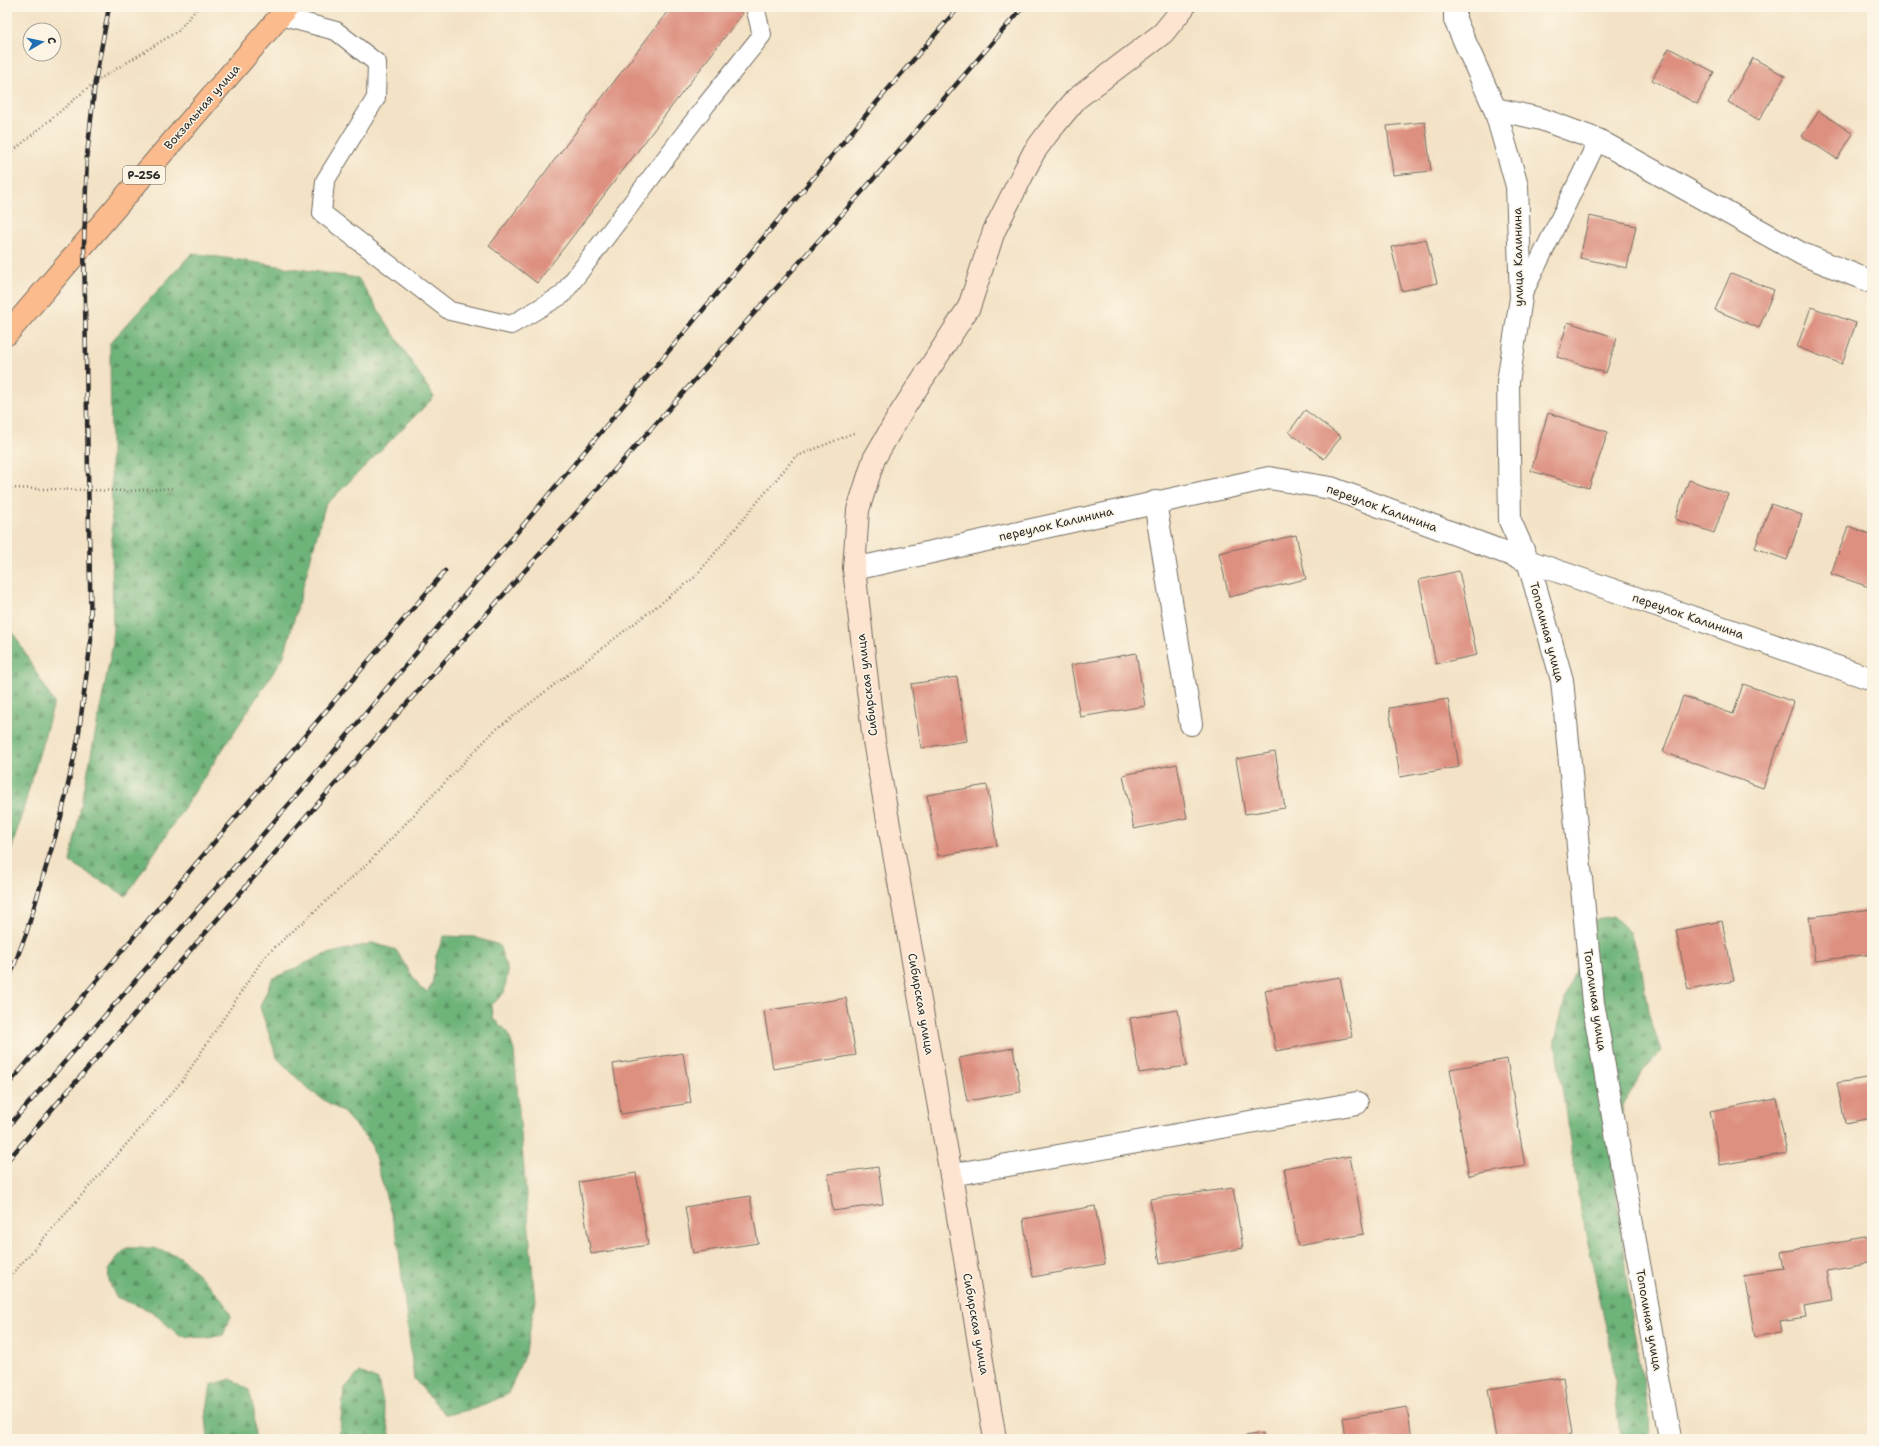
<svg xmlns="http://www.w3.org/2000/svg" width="1879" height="1446" font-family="'Shantell Sans',sans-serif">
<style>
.forest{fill:url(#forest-firs);stroke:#4c7052}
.building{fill:#dd9080}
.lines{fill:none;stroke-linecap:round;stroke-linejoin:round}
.lane-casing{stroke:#716b61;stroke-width:20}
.street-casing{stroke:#716b61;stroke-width:24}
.secondary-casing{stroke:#716b61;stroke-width:24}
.highway-casing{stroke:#716b61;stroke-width:24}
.path{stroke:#716b61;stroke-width:2.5;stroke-dasharray:1 3;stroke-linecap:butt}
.lane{stroke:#fff;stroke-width:18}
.street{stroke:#fff;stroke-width:22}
.secondary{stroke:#fde4d1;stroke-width:22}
.highway{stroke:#fbbb8c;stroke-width:22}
.rail-casing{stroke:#2b2b2b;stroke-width:4.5}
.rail{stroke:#fcf5e5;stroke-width:3;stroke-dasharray:9;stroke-linecap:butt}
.labels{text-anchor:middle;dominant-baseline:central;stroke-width:3;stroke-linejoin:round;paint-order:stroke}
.shield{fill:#fcf5e5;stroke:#6a6863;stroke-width:1}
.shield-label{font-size:11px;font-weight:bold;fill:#2b2b2b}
.street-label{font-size:12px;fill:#2b2b2b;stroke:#fcf5e5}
</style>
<defs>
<pattern id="forest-firs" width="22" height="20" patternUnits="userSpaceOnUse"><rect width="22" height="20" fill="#6eb479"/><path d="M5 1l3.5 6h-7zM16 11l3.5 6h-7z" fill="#5b9363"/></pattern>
</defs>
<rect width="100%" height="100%" fill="#fcf5e5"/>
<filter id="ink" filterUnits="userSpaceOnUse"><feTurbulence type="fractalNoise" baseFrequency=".025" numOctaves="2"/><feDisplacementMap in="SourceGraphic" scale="8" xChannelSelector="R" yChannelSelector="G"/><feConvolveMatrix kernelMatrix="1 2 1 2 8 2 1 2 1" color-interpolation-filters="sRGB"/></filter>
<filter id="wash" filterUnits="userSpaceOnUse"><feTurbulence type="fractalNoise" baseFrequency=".012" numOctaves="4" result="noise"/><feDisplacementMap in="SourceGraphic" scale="16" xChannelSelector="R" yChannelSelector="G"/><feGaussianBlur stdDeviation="0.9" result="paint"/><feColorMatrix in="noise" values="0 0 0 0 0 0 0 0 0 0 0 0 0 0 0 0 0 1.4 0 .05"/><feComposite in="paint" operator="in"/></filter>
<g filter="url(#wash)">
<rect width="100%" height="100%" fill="#f3e2c5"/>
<g class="forest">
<polygon points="192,253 358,278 434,397 325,506 284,656 126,896 70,862 113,643 110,343"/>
<polygon points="7,622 54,703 7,865"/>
<polygon points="1613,916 1630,932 1642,971 1648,1011 1661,1051 1643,1071 1623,1105 1613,1164 1631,1316 1649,1412 1650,1439 1623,1439 1619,1428 1611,1350 1579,1201 1555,1041 1567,991 1596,919"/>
<polygon points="444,936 474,937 499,945 508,972 504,993 491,1006 493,1019 508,1032 514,1051 535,1302 526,1351 508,1394 477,1408 446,1415 414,1379 397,1235 371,1143 344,1113 309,1090 277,1058 260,1007 272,979 323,955 373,943 396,950 420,988 427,992 432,985 436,956"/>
<path d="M127,1248H153L179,1256L210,1286L225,1303L231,1316L223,1335L208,1338L180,1336L151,1311L116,1297C103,1271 107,1267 127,1248Z"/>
<polygon points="360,1372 378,1380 391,1439 339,1439 344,1389"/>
<polygon points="231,1379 249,1390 254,1411 255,1439 208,1439 206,1416 211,1385"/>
</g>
<g id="blocks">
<g class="building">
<polygon points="671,7 735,7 743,13 537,283 489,246"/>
<polygon points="1669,48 1714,72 1697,104 1652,80"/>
<polygon points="1753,58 1785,76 1759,120 1728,102"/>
<polygon points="1819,111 1853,134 1837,159 1802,136"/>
<polygon points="1425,122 1431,171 1393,175 1387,126"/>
<polygon points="1589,216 1636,226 1627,268 1580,258"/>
<polygon points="1426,239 1437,283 1402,291 1391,247"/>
<polygon points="1731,273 1774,290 1759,328 1715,310"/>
<polygon points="1811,307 1856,323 1842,364 1797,347"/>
<polygon points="1568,322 1617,338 1606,373 1557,357"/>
<polygon points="1305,410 1341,437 1324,459 1289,432"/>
<polygon points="1548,413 1608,432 1589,488 1531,471"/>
<polygon points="1689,480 1728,494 1714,533 1675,519"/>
<polygon points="1771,504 1802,515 1787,560 1755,548"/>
<polygon points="1848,526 1872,535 1872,588 1831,574"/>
<polygon points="1296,535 1306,579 1229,597 1219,553"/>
<polygon points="1459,571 1477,655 1436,664 1419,580"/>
<polygon points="1136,653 1145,706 1080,717 1071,665"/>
<polygon points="957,677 967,741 921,748 911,684"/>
<polygon points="1743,684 1794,702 1763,788 1663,752 1683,696 1733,714"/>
<polygon points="1448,699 1459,767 1400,777 1389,708"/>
<polygon points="1275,752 1285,808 1245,814 1236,759"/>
<polygon points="1177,764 1187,818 1134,829 1123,775"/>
<polygon points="987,785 997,846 938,856 927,795"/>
<polygon points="1872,909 1872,954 1815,961 1809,917"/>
<polygon points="1722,921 1734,981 1688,990 1676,930"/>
<polygon points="1340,977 1352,1037 1276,1051 1265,990"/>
<polygon points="846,998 856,1055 773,1069 764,1011"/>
<polygon points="1178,1010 1187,1066 1139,1073 1130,1018"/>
<polygon points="1013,1048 1021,1092 967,1101 959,1058"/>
<polygon points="683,1053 691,1103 621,1114 613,1064"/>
<polygon points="1507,1059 1525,1166 1469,1176 1450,1069"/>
<polygon points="1872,1077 1872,1118 1845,1123 1837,1083"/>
<polygon points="1776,1098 1787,1153 1720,1165 1710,1111"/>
<polygon points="1350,1156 1364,1234 1298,1246 1284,1168"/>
<polygon points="878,1167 883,1204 833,1211 828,1174"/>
<polygon points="636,1173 648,1245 591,1254 579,1182"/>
<polygon points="1233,1188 1243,1248 1160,1264 1150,1199"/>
<polygon points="750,1196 758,1243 693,1253 685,1207"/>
<polygon points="1095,1206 1105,1264 1033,1277 1023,1219"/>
<polygon points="1872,1237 1872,1262 1828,1270 1833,1301 1803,1306 1805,1317 1781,1321 1783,1332 1755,1337 1744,1275 1784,1269 1781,1252"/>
<polygon points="1563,1377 1572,1435 1549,1439 1496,1439 1488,1389"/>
<polygon points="1407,1407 1412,1439 1346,1439 1343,1418"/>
<polygon points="1263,1433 1264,1439 1232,1439 1232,1438"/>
</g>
</g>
</g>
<g filter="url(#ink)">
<use href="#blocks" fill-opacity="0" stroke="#716b61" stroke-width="1"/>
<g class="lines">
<g class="lane-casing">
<g id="lane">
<polyline points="280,16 336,31 377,63 376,98 325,181 322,213 450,311 511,325 562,295 706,105 762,35 755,7"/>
<polyline points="1521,298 1598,140"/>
</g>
</g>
<g class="street-casing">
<g id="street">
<polyline points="1455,7 1455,20 1495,109 1517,186 1521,298 1508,382 1510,521 1528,561 1562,680 1593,1003 1670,1439"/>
<polyline points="1495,109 1541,119 1598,140 1802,254 1872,282"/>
<polyline points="1155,502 1191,724"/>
<polyline points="854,569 1269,478 1331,488 1528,561 1872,679"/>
<polyline points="951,1175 1357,1103"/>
</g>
</g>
<g class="secondary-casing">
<polyline id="secondary" points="995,1439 951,1175 874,741 854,569 858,510 874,459 900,414 969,307 994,231 1034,152 1048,133 1076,99 1163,33 1184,7"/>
</g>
<g class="highway-casing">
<polyline id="highway" points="7,334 288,7"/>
</g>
<g class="path">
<polyline points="7,156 95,82 178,31 198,7"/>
<polyline points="7,488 126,491 175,488"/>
<polyline points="7,1280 182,1081 265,956 366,865 494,731 695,577 795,457 856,432"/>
</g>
<use href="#lane" class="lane"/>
<use href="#street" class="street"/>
<use href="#secondary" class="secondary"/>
<use href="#highway" class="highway"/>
<g class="rail-casing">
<g id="rail">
<polyline points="7,984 26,934 61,817 78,739 91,640 84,245 87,156 95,82 109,7"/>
<polyline points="7,1086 445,571"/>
<polyline points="7,1128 305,786 871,109 959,7"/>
<polyline points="7,1161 321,800 909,139 1023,7"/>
</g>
</g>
<use href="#rail" class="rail"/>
</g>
</g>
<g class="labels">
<rect class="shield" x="123" y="166" width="42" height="18" rx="3"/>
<g class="shield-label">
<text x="144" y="175">Р-256</text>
</g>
<g class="street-label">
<text transform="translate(202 107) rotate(-49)">Вокзальная улица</text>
<text transform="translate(1518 257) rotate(-91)">улица Калинина</text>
<text transform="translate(1382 508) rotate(20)">переулок Калинина</text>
<text transform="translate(1056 524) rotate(-13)">переулок Калинина</text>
<text transform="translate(1688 616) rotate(19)">переулок Калинина</text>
<text transform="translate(1547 632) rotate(75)">Тополиная улица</text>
<text transform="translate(867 685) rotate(-97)">Сибирская улица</text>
<text transform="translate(1595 1000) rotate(82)">Тополиная улица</text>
<text transform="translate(921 1004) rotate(80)">Сибирская улица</text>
<text transform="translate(1649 1320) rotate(80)">Тополиная улица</text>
<text transform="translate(976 1324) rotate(80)">Сибирская улица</text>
</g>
</g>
<rect width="1879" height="1446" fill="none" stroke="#fcf5e5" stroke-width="24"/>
<g transform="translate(42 42) rotate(81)"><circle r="19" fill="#fcf5e5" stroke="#a8a49b"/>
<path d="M0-3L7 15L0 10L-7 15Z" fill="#1f6fb2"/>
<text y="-6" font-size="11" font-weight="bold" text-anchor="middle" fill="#2b2b2b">С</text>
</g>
</svg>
